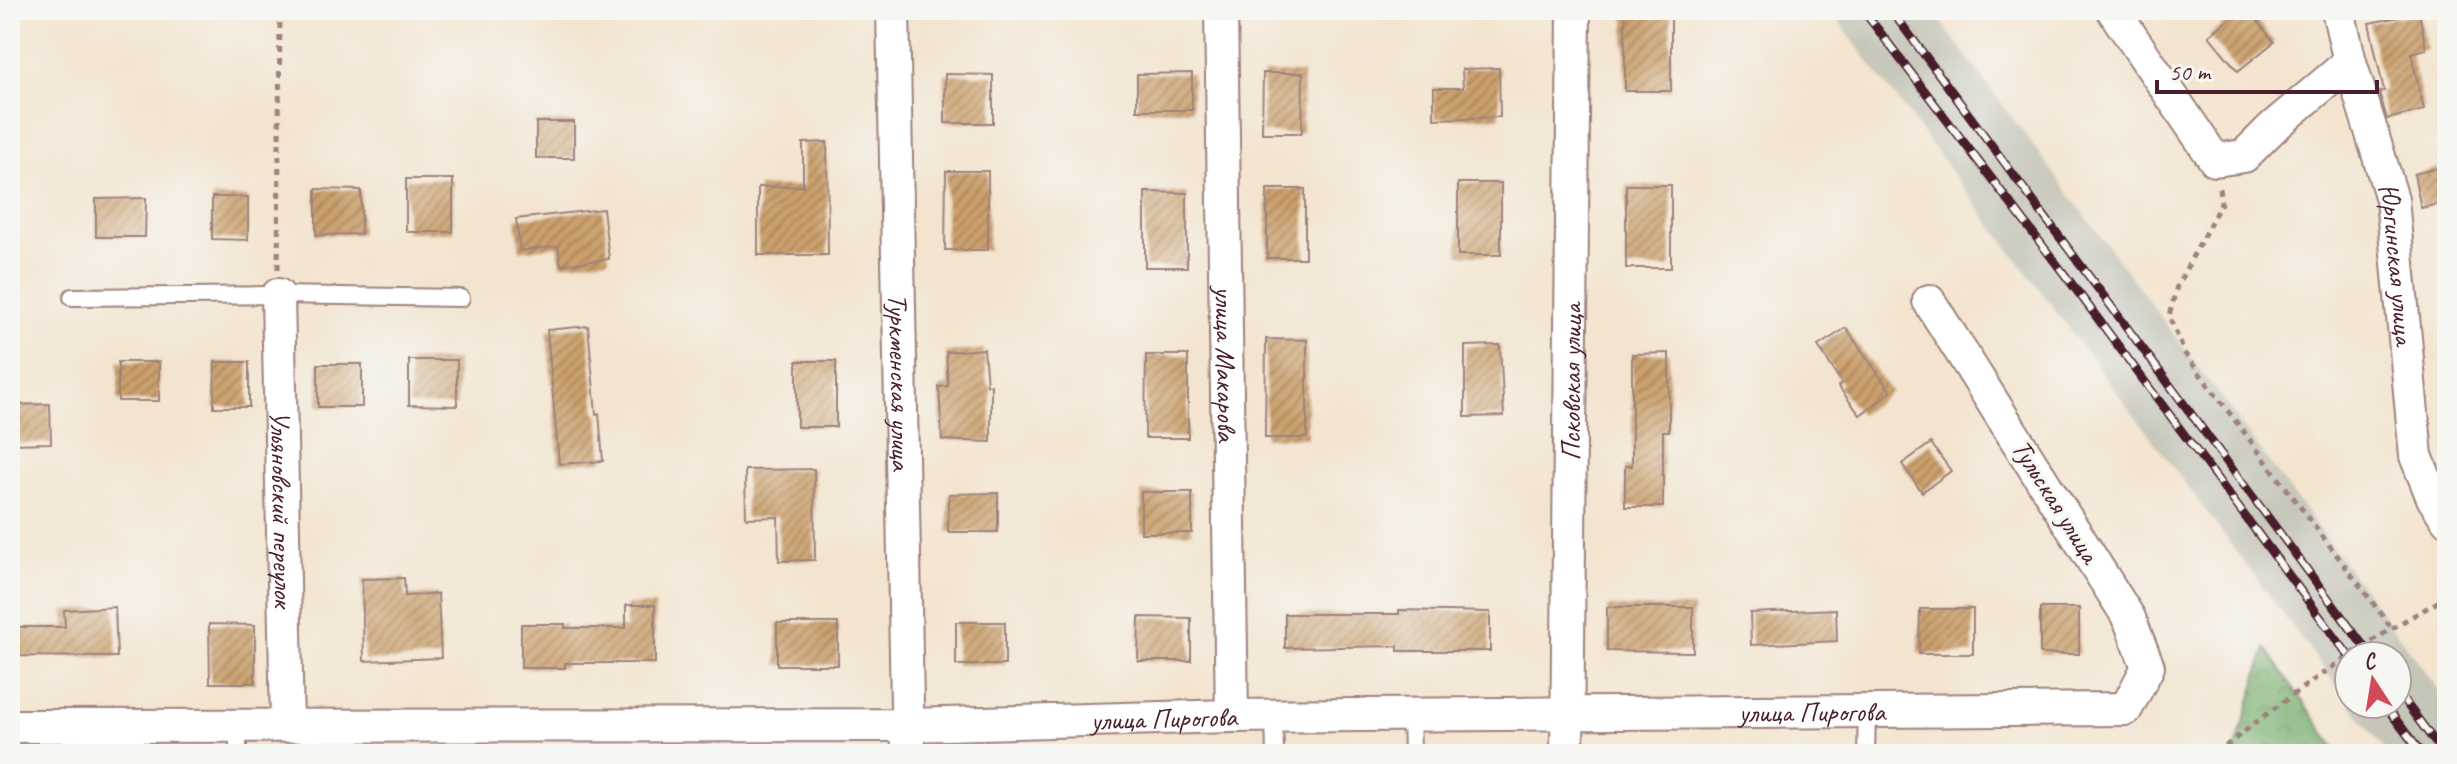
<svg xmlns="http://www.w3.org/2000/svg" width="2457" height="764" font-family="Caveat,sans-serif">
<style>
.railway{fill:#c5c5b8}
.forest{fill:url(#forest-crowns);stroke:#60664a;stroke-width:2}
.building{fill:url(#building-hatch)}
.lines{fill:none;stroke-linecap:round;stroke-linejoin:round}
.lane-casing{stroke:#9e827d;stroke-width:20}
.street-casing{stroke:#9e827d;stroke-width:36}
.path{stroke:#9e827d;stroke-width:5;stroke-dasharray:6 6;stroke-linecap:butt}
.lane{stroke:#fff;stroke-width:16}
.street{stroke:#fff;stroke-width:32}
.rail-casing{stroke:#4a1f2b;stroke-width:9}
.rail{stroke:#f6f6f2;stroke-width:6;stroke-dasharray:18;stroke-linecap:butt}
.labels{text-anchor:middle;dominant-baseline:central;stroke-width:6;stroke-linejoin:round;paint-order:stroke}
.street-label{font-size:28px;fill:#4a1f2b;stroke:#f6f6f2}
</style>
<defs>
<pattern id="forest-crowns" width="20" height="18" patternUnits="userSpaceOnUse" patternTransform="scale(2)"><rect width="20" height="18" fill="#76ac6a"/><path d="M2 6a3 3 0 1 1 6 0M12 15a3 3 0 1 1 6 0" fill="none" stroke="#638b57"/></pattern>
<pattern id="building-hatch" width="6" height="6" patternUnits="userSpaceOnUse" patternTransform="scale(2)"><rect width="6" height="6" fill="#cba06d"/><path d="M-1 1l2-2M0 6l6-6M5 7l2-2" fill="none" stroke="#a7825a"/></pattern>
</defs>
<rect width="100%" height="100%" fill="#f6f6f2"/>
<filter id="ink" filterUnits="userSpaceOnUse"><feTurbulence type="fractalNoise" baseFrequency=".0125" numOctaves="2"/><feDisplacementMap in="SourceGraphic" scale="16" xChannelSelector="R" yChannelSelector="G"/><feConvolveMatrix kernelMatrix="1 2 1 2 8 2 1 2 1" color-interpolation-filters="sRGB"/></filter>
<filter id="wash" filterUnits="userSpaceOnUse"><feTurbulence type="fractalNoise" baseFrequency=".006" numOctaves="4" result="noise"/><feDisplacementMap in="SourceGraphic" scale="32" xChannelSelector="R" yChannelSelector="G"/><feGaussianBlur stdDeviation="1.8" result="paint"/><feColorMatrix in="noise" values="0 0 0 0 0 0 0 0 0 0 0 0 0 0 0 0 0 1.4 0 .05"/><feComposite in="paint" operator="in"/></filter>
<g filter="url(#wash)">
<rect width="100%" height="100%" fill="#f3e4cf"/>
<polygon class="railway" points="1830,10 1932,10 2447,701 2447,754 2388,754 2350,704 2397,704 2397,656 2349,656 2349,702"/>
<polygon class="forest" points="2266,648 2339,754 2234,754"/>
<g id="blocks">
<g class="building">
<polygon points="2240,10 2249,10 2274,42 2238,71 2209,36"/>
<rect x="1625" y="12" width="46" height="79"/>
<polygon points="2419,13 2426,49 2411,53 2424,110 2387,119 2379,92 2384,91 2369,23"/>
<polygon points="1499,68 1500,117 1434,119 1434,88 1463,88 1462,69"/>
<polygon points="1192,73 1192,110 1137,110 1137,74"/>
<polygon points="1263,73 1303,73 1302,133 1262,133"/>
<polygon points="945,74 993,75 993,123 945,123"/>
<rect x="536" y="122" width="38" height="36"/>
<polygon points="827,142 828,255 758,255 758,187 803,186 803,143"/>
<polygon points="2447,166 2447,202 2421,208 2414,174"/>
<polygon points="946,171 988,171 988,250 945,250"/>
<rect x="406" y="179" width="47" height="53"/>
<rect x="1458" y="183" width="43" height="72"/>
<rect x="1626" y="185" width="45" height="83"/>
<polygon points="316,189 361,190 361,234 316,235"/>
<rect x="1267" y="189" width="38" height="69"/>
<polygon points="1145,192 1187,193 1187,267 1145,267"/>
<polygon points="212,197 248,197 248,240 212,239"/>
<polygon points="146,198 145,237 96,237 96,199"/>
<polygon points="603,209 609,259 561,265 558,246 520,251 516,219"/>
<polygon points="588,326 596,414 599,413 603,461 559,464 547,330"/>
<polygon points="1846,328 1891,392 1860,415 1838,386 1842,383 1818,346"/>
<polygon points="1266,339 1307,340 1307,438 1265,438"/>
<polygon points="1500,345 1504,416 1465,417 1465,346"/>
<polygon points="984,349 987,385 991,385 991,442 942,440 939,387 948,386 946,352"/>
<polygon points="1669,353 1669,431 1663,431 1663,507 1625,507 1625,466 1632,466 1632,354"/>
<polygon points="1146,355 1188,355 1188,438 1145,438"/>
<polygon points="409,360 457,360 457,406 409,405"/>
<rect x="797" y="361" width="39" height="66"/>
<rect x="118" y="362" width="41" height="39"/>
<polygon points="215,362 249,362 249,407 214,407"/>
<rect x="318" y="364" width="44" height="43"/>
<polygon points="50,404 51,443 10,444 10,405"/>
<polygon points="1931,443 1951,471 1922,492 1902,464"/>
<polygon points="814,469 815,560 779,561 778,517 746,518 745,470"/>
<rect x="1141" y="492" width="51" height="41"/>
<polygon points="998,493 998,532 948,532 949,494"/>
<polygon points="404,578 405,596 438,594 441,658 364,661 362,579"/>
<polygon points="626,605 655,605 655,663 565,663 565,668 521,668 521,624 565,624 565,628 626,628"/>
<polygon points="115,607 117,657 10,656 10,627 65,627 64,610"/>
<polygon points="1607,607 1693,607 1693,652 1607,651"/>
<rect x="2040" y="608" width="39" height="46"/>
<polygon points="1836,609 1837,641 1751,645 1750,613"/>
<polygon points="1920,609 1973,609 1973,654 1919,654"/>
<polygon points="1399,610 1490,612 1490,651 1398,651 1398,646 1285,648 1285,614 1399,614"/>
<polygon points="1139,617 1191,618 1191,661 1138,661"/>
<rect x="956" y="622" width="49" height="43"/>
<rect x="777" y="623" width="61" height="42"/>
<polygon points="209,624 255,625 255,683 210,683"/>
</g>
</g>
</g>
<g filter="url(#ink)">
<use href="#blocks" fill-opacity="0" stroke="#9e827d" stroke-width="2"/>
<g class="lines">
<g class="lane-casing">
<g id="lane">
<polyline points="72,297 278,295 461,298"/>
<polyline points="1411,714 1412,754"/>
<polyline points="1274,716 1275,754"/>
<polyline points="238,724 238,754"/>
<polyline points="1866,754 1867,711"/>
</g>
</g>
<g class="street-casing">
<g id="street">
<path id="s1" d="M893,10L908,754"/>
<path id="s2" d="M1221,10L1232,716"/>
<polyline points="2113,10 2215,160 2244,156 2272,128 2350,62"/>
<path id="s3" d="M2338,10L2350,62L2392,199L2416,456L2433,498L2447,519"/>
<path id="s4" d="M278,295L287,724"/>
<path id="s5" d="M10,726L907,725L1232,716L2126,709L2148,667L2129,618L1929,301"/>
<path id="s6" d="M1567,754L1574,10"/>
</g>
</g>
<g class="path">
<polyline points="2219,188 2221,203 2177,286 2169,316 2185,354 2391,627"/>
<polyline points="278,269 280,10"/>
<path d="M2216,754C2289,695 2365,641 2447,597"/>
</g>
<use href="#lane" class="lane"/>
<use href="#street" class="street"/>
<g class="rail-casing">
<g id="rail">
<polyline points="1863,10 2084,300 2349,656"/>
<polyline points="1891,10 2371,656"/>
<polyline points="2397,691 2444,754"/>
<polyline points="2384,704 2422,754"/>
</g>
</g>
<use href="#rail" class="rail"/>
</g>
</g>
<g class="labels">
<g class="street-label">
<text stroke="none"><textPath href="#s3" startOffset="262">Юргинская улица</textPath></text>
<text stroke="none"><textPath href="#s2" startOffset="354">улица Макарова</textPath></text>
<text stroke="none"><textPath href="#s1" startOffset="372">Туркменская улица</textPath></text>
<text stroke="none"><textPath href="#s6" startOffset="372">Псковская улица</textPath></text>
<text transform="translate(2056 501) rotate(58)">Тульская улица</text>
<text stroke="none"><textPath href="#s4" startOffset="214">Ульяновский переулок</textPath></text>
<text stroke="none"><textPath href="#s5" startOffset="1802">улица Пирогова</textPath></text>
<text stroke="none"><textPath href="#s5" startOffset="1154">улица Пирогова</textPath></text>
</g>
</g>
<rect width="2457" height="764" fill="none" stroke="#f6f6f2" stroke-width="40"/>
<g transform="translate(2373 680) rotate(348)"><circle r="38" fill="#f6f6f2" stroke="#b1a0a2" stroke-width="2"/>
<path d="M0-6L14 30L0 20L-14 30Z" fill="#d1495b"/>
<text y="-12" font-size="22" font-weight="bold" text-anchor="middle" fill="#4a1f2b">С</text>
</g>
<path d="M2157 80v12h220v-12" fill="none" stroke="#4a1f2b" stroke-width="4"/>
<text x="2169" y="80" font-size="24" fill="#4a1f2b" stroke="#f6f6f2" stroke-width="6" paint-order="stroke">50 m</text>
</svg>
